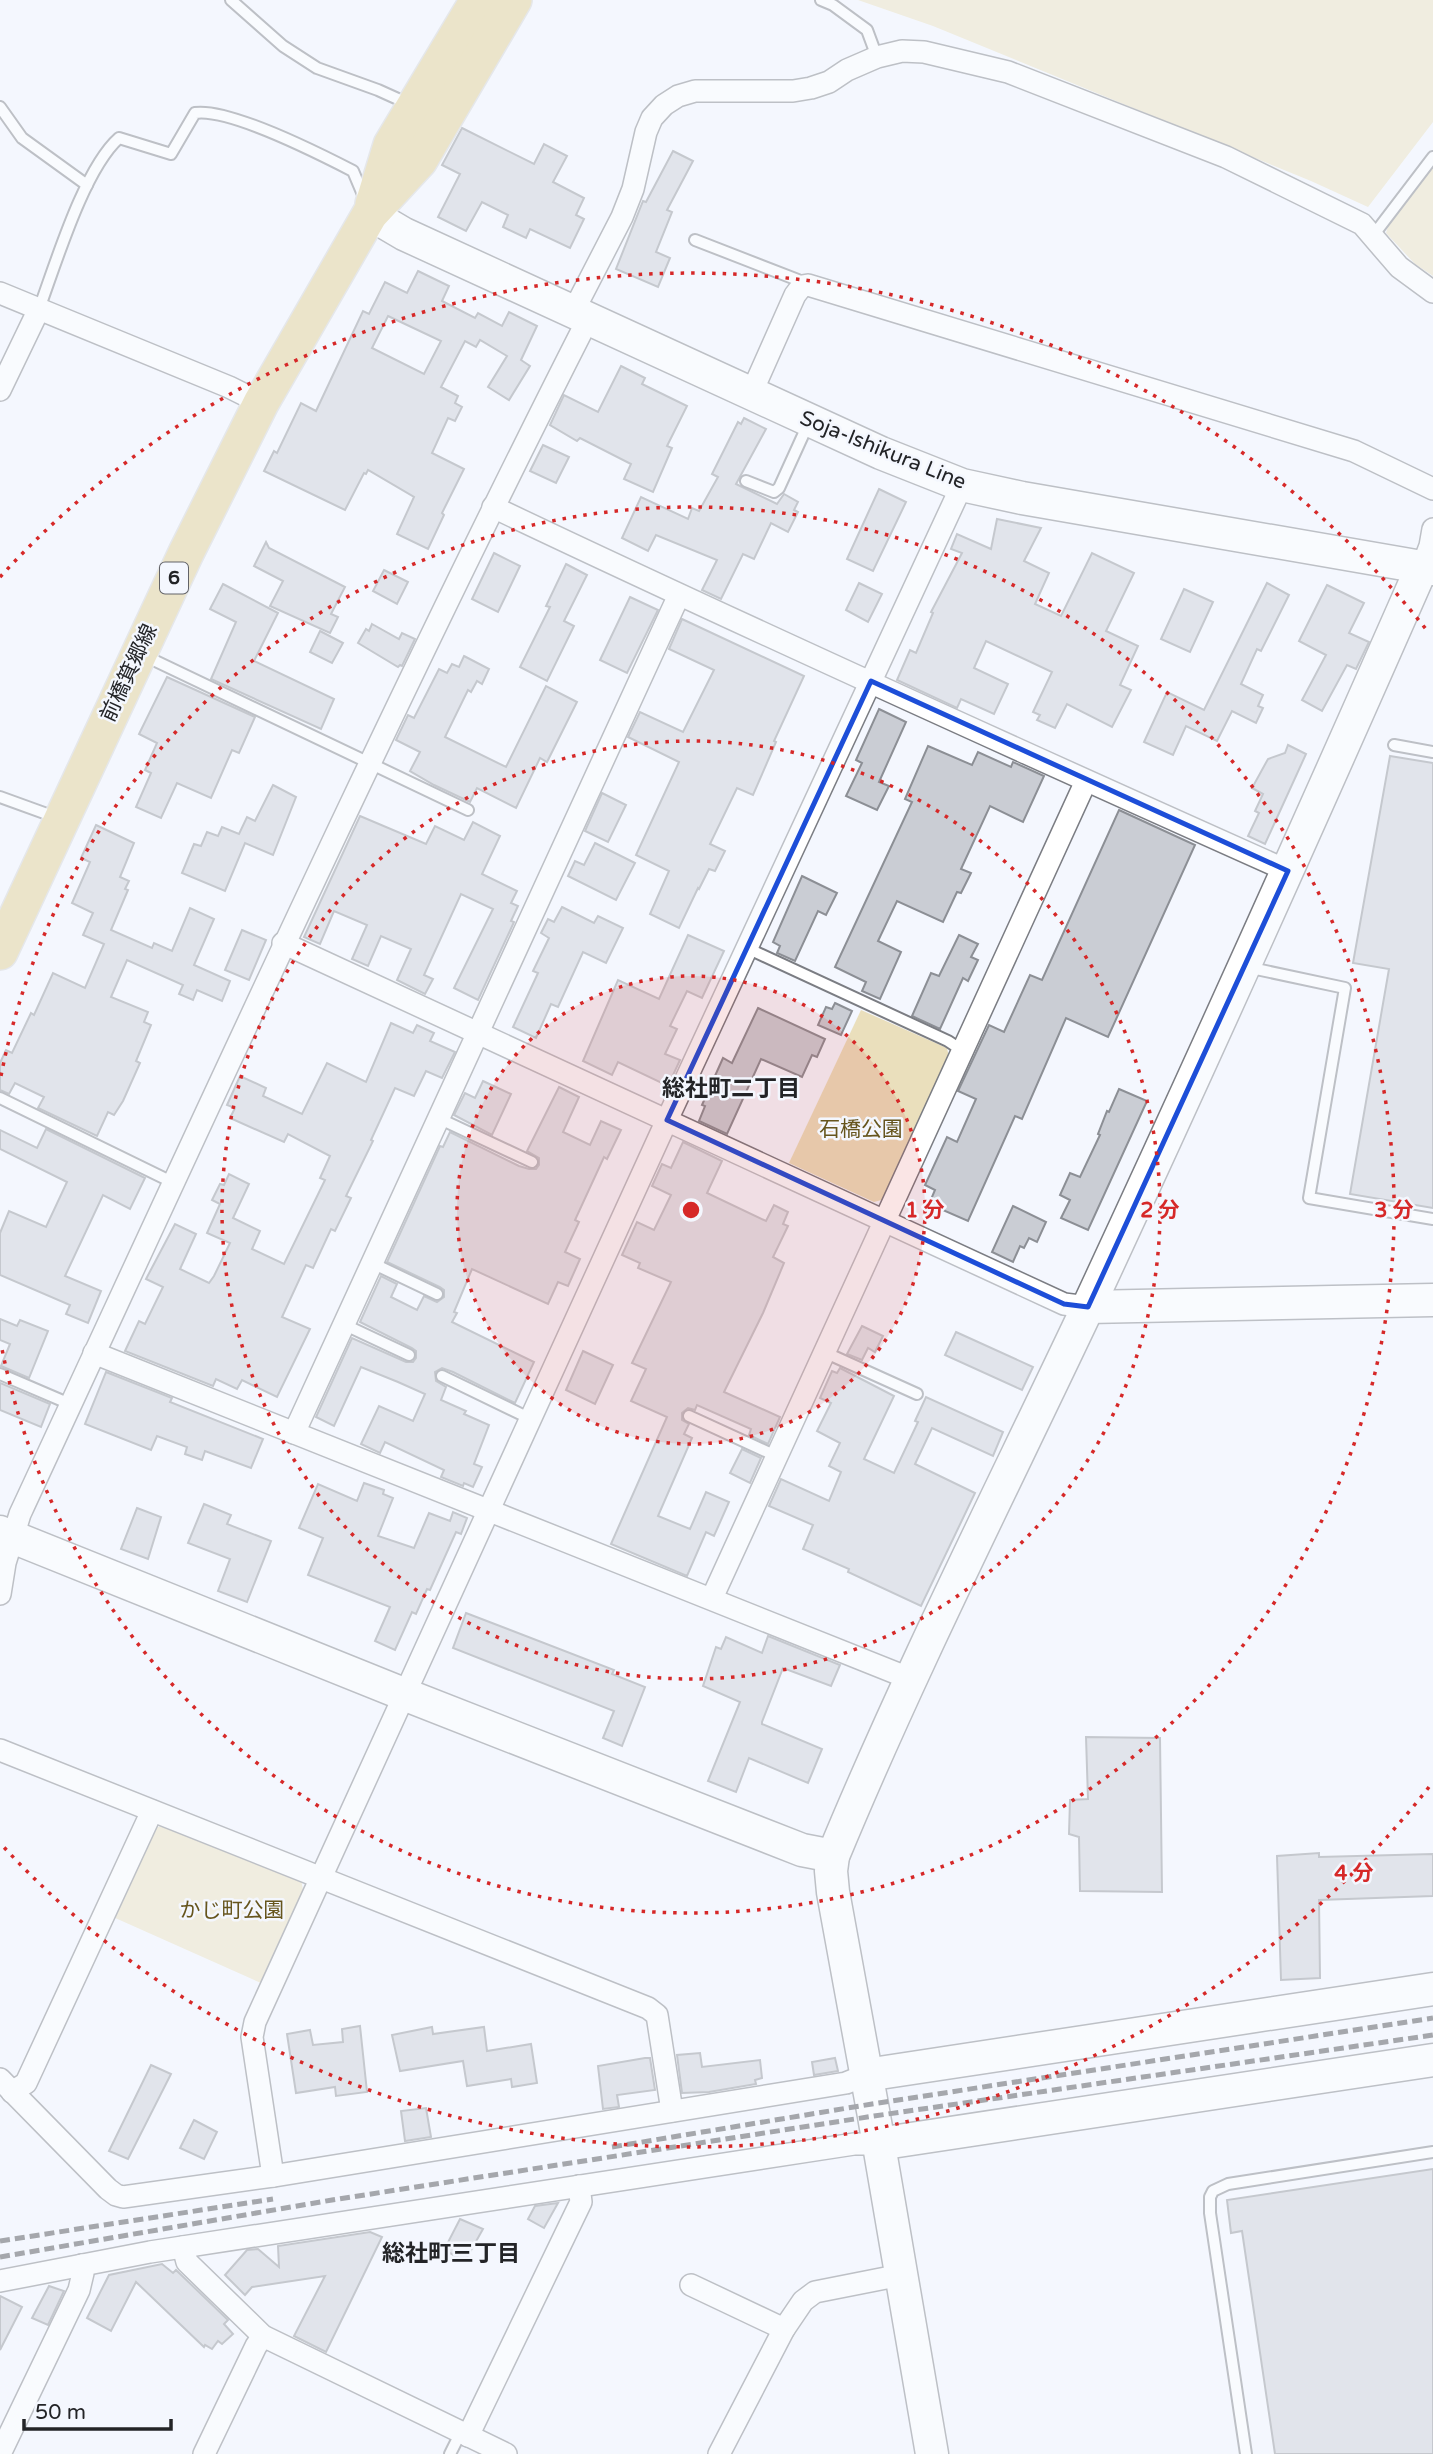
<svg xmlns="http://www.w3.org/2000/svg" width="1433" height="2454" font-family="'Varela Round','Noto Sans JP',sans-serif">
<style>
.green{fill:#eadfbc}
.building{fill:#cacdd4;stroke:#8c8f95;stroke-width:2;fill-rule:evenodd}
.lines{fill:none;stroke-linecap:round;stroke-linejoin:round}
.lane-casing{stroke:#7b7d83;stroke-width:14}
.street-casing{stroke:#7b7d83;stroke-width:24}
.secondary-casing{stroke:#7b7d83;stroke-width:35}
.primary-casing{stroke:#d3d3d4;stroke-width:38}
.lane{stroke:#fff;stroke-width:10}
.street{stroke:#fff;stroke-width:21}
.secondary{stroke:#fff;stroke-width:32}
.primary{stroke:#e0cd8c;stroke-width:35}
.rail{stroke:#45464a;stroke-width:5;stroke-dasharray:10 5;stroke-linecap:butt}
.marked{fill:none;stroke:#1d4ed8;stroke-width:5;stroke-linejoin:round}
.ring{fill:none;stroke:#d62828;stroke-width:3.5;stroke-dasharray:3.5 7}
.labels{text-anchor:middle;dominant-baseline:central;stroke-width:5;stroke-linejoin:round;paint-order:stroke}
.shield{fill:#f4f7fe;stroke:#626368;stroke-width:2}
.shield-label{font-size:19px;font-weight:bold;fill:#232427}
.street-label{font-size:21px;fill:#232427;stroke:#f4f7fe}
.park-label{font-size:21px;fill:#66551d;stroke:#f4f7fe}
.neighbourhood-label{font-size:23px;font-weight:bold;fill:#232427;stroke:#f4f7fe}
.centre{fill:#d62828;stroke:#f4f7fe;stroke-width:3.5}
.ring-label{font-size:21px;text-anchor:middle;font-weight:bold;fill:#d62828;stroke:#f4f7fe;stroke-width:5;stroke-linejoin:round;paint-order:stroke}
</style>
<rect width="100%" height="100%" fill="#f4f7fe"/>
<g class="green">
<polygon points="858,0 1433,0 1433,122 1368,207 1311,181 933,26"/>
<polygon points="1433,166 1433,276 1415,264 1386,233 1388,226"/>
<polygon points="861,1010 947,1048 949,1058 885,1199 874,1202 789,1163"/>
<polygon points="164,1825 301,1879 303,1890 261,1983 113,1917 155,1828"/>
</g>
<g class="building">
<polygon points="462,128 534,164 544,144 567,156 553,182 584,198 576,215 584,219 570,248 530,229 526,238 503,227 508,215 482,202 466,231 438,217 460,174 442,165"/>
<polygon points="673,151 693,161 667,210 672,212 656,252 670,258 658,287 616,269 643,201 646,202"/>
<path d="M418,271L449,286L442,301L475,318L478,313L502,326L509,312L537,326L521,360L530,366L509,400L488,387L507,356L480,340L476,347L465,341L441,387L458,396L455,403L462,407L455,421L448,418L432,453L464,469L442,513L444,515L428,549L397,534L414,497L368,470L366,474L364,473L345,510L264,471L274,451L277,453L301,403L316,411L363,311L369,314L385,282L407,293ZM388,316L441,341L424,374L372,348Z"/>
<polygon points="621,366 645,378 642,384 687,406 667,446 672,448 653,492 624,479 631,464 580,438 577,441 550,425 564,395 598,412"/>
<polygon points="744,418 766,429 736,484 777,504 784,494 798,502 794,510 798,512 788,532 771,523 754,559 743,554 721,599 702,590 717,560 656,535 648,551 622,538 641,497 688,519 692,508 699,511 718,477 712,474 738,422 741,424"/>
<polygon points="543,445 569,457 556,483 530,471"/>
<polygon points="879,489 906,502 873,571 847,559"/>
<polygon points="997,519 1041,528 1024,561 1049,573 1035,604 1061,616 1092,553 1134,573 1106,631 1138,646 1120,685 1131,690 1112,727 1067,704 1055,728 1037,720 1040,715 1033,712 1052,672 986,641 974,668 1008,684 994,714 961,699 957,708 897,680 910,650 916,653 933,613 931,612 962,553 951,549 957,534 991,549"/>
<polygon points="266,542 269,548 345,587 331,614 338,617 330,633 270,606 283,581 254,566"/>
<polygon points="494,553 520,566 498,612 472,599"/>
<polygon points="566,564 587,575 564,621 574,626 547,681 520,667 550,607 546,606"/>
<polygon points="384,570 408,582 397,604 373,591"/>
<polygon points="859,583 882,594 868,622 846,610"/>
<polygon points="1267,583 1289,595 1261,651 1257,649 1241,684 1263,695 1258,706 1263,708 1256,723 1232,711 1217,741 1186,726 1173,755 1144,742 1167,692 1204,710"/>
<polygon points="223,584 278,613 254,661 334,699 321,729 211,679 236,622 210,609"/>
<polygon points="1327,585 1364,603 1349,633 1369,642 1356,669 1347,665 1322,711 1302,700 1326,655 1299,641"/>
<polygon points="1184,589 1213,602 1190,652 1161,639"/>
<polygon points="630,597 658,610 627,673 600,660"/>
<polygon points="682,619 804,676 774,741 776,742 753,795 737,788 710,844 725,851 715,871 709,869 699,889 698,888 679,928 650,914 669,871 636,855 679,762 628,737 640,712 683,732 714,670 669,649"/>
<polygon points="372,624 399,639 402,633 415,639 402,666 400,665 398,667 358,643 366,629 369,631"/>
<polygon points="320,631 343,643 332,663 310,652"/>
<polygon points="464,656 489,669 482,684 477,681 471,692 468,690 445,737 506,767 546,686 577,702 547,762 540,758 516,808 477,788 470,802 434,785 410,771 420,752 396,740 408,715 414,718 439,669 447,673 452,664 459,667"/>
<polygon points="167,677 255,717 239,753 232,750 211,798 177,783 161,818 136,807 151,773 145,770 157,743 139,734"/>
<polygon points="879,709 906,722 879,782 889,786 877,810 846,796 862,763 856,760"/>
<polygon points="1288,745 1306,754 1265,844 1248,836 1259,813 1255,811 1263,794 1252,788 1268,759 1285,753"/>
<polygon points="928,746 972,765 978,752 1011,767 1013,762 1044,776 1023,822 990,806 961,869 971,873 961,893 957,892 943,922 897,901 878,941 901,952 880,999 862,991 866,982 835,967 912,802 905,799"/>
<polygon points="1390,756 1433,763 1433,1208 1350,1194 1389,969 1353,963"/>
<polygon points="273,785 296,797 273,855 245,843 225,891 182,873 194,844 201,846 207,832 218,836 222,827 239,834 247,817 255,821"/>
<polygon points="602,793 626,805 608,842 585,831"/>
<polygon points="1119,810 1195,845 1108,1037 1066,1018 1022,1119 1015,1116 968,1221 929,1204 935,1190 925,1185 947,1137 957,1142 976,1099 958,1091 989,1025 1004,1032 1030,975 1042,980"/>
<polygon points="360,816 426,844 435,826 464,840 473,822 500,836 482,874 517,891 511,903 518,906 511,921 514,922 478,1000 454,988 493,909 461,894 424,975 433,979 425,994 397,980 411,949 381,936 368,966 352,959 367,925 334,911 320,944 304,937"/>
<polygon points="96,825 134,843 120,877 129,881 125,889 128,890 111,930 152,948 154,943 172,951 190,908 214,919 194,965 230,981 222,1001 197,990 193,1000 179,994 183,985 127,960 111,997 148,1012 144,1022 151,1025 136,1061 140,1063 123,1101 114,1115 108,1112 97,1136 38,1108 44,1097 15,1083 9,1094 0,1090 0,1063 6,1050 12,1053 31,1013 34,1015 53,973 85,988 104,944 83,935 93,913 72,903 90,862 81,858"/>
<polygon points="595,843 635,863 616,900 568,876 575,861 584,865"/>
<polygon points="802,876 837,893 826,915 818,911 795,961 777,953 780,946 773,942"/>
<polygon points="562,907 594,923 598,916 623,928 606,963 583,952 558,1007 551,1004 536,1038 513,1027 538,973 533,971 549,938 541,933 548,919 554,922"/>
<polygon points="242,930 266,940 249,980 225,970"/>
<polygon points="688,935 724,951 702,998 687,991 670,1026 677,1029 665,1054 680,1060 668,1086 618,1062 612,1075 583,1061 618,980 659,999"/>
<polygon points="959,935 978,944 971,957 978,960 968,981 963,978 940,1029 912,1016 931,973 939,976"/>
<polygon points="835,1003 852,1011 841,1035 818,1025 826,1007 832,1009"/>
<polygon points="758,1008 825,1039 817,1057 812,1055 802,1077 761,1059 727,1134 699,1121 705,1106 702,1105 723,1058 732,1063"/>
<polygon points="391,1023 413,1033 417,1025 434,1033 430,1041 455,1052 442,1078 426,1071 414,1096 395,1088 371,1140 373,1141 346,1196 351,1198 335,1231 331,1229 313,1268 306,1265 282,1317 310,1329 277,1397 242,1380 237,1389 216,1379 213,1386 125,1351 139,1321 145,1324 163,1287 146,1279 175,1224 196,1234 180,1269 209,1283 214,1276 230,1243 207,1233 220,1204 212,1200 220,1184 224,1185 229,1174 249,1184 233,1218 260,1231 252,1249 284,1264 325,1180 320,1178 330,1156 288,1134 284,1142 230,1118 235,1108 227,1105 240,1076 266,1088 263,1096 302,1114 327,1063 366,1082"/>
<polygon points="483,1081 511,1094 492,1135 454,1115 465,1093 475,1098"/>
<polygon points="559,1087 579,1097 563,1132 590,1145 601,1121 621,1130 607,1159 604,1157 575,1220 579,1222 565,1252 580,1259 568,1286 558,1282 548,1304 472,1269 454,1312 457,1313 452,1322 534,1362 515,1403 453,1372 442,1368 435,1372 436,1381 446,1387 441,1400 466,1411 464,1414 489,1425 474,1464 482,1467 473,1487 464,1483 463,1486 441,1477 444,1470 385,1442 380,1453 361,1444 379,1406 413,1421 425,1394 398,1382 361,1367 334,1426 316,1417 352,1338 406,1362 413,1362 416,1358 416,1351 412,1348 360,1322 381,1276 397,1284 391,1297 417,1310 424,1296 437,1302 444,1297 444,1290 440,1287 387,1262 440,1146 443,1147 450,1132 519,1166 529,1169 536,1169 539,1165 539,1158 527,1151"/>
<polygon points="1119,1089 1147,1101 1088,1230 1061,1218 1070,1200 1060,1195 1070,1173 1080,1177 1100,1135 1098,1134 1107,1111 1109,1112"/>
<polygon points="46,1129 145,1178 130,1209 103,1195 65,1276 101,1291 88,1323 66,1314 70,1305 0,1275 0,1233 9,1211 46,1227 67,1182 0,1149 0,1130 37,1148"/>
<polygon points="683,1142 722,1161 707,1193 766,1221 774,1205 788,1212 783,1224 788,1226 773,1257 784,1263 763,1313 724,1392 780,1417 768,1444 749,1435 751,1429 697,1405 695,1410 688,1408 682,1413 682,1420 689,1424 684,1434 692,1438 658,1516 690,1529 706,1492 729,1502 714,1536 706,1532 687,1576 611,1544 667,1417 631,1401 646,1369 632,1363 671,1282 638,1268 640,1263 622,1255 637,1222 654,1230 671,1195 652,1186 662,1164 671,1168"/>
<polygon points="1013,1206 1046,1222 1037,1242 1029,1238 1024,1248 1020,1246 1013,1262 992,1252"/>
<polygon points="0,1319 17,1326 20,1320 48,1331 29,1378 1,1366 10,1344 0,1340"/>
<polygon points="862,1326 883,1336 875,1352 868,1348 862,1360 847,1354"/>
<polygon points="956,1332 1033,1367 1022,1390 945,1355"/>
<polygon points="583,1351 613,1365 595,1404 566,1390"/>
<polygon points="840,1368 894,1396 864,1459 894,1473 918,1422 915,1421 926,1397 1003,1432 993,1456 932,1428 915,1464 975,1493 921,1606 848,1572 849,1569 803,1549 813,1525 769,1506 781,1479 829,1501 841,1472 829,1466 840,1443 817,1431 831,1403 820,1398 832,1371 837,1373"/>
<polygon points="106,1372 172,1398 170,1402 263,1439 251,1468 205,1451 202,1460 185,1454 187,1447 157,1436 151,1450 85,1424"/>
<polygon points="0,1383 50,1404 41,1427 0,1410"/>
<polygon points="742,1449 761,1458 750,1483 730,1473"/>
<polygon points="364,1483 384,1490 383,1494 393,1498 378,1536 414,1548 429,1513 450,1521 453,1512 467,1518 461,1534 456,1532 430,1590 427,1589 416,1614 412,1612 395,1650 375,1641 390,1607 308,1575 323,1538 299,1528 318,1484 357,1501"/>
<polygon points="204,1504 231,1515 227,1524 271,1541 247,1602 218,1591 230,1559 188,1543"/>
<polygon points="137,1508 161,1517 148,1559 121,1549"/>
<polygon points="466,1613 614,1670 612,1674 645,1687 622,1746 603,1738 614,1711 453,1648"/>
<polygon points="768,1636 840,1665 831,1686 783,1668 762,1722 762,1724 822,1749 808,1783 749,1758 736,1792 708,1781 740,1702 703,1686 716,1647 721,1649 726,1637 762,1653"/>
<polygon points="1086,1737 1160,1738 1162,1892 1080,1891 1079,1837 1069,1834 1070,1800 1088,1799"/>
<polygon points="1319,1853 1319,1857 1433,1854 1433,1896 1319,1900 1320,1978 1281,1980 1277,1856"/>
<polygon points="360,2026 367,2092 336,2096 335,2087 296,2093 287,2034 310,2030 313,2045 343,2042 342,2029"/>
<polygon points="432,2027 433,2034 484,2027 487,2051 531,2044 537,2083 512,2087 511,2079 467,2086 463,2061 400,2071 392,2035"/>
<polygon points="700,2053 702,2067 760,2060 762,2078 755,2080 756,2084 709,2092 682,2093 677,2055"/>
<polygon points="645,2058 650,2058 655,2090 617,2095 619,2107 603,2109 598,2066"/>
<polygon points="835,2058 838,2071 814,2075 812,2062"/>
<polygon points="151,2065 171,2074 128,2159 109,2151"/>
<polygon points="426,2108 431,2137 405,2141 401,2111"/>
<polygon points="194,2120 217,2132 204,2159 180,2148"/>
<polygon points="1433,2169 1433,2454 1275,2454 1242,2231 1231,2233 1227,2200"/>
<polygon points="558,2203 544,2228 528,2219 535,2206"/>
<polygon points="460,2219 483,2229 465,2261 444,2250"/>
<polygon points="370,2232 382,2237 326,2352 294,2336 325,2276 252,2287 245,2295 225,2275 247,2250 258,2249 279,2267 278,2246"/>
<polygon points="162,2264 173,2273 176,2270 228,2320 224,2324 233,2334 222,2344 218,2341 212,2349 205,2345 204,2347 136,2282 111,2331 87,2318 109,2275"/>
<polygon points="49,2286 64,2291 48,2325 32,2318"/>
<polygon points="0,2296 22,2307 0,2350"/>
</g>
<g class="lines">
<g class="lane-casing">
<g id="lane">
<polyline points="231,0 283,46 317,68 378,90 409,104"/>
<polyline points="821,0 833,5 867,30 877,57"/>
<polyline points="0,107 22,138 87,185"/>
<polyline points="1372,237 1433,157"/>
<polyline points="695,240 798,280 802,286"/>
<path d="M39,309C56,263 84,169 119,138L171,154L195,113C229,108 320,154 353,171L364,197"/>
<polyline points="746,481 774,492 779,488 809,422"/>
<polyline points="145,656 468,810"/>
<polyline points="1394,745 1433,752"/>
<polyline points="0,797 58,818"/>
<polyline points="749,949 948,1041 963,1051"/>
<polyline points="1248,972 1256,969 1345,988 1309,1198 1433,1219"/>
<polyline points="0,1098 172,1182"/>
<polyline points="438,1118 532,1162"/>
<polyline points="372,1263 437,1294"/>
<polyline points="343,1324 409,1355"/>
<polyline points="824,1352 917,1394"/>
<polyline points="0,1374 70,1404"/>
<polyline points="442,1376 531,1419"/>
<polyline points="689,1416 776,1456"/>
<polyline points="450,2454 461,2432"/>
<polyline points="1246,2454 1210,2213 1210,2197 1213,2191 1228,2184 1433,2152"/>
</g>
</g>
<g class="street-casing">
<g id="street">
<polyline points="0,293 229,387 261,403"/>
<polyline points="573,312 622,217 633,189 646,132 652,118 664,105 678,96 695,91 793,91 811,88 829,82 847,70 877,57 902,51 924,52 1008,72 1226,157 1362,224 1399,267 1433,292"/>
<polyline points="0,390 39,309"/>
<polyline points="751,394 795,295 802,286 808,285 1354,451 1433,489"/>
<path d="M493,507C756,632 1022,752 1288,871"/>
<polyline points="1422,567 1430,546 1433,529"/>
<polyline points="283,943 1064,1304 1088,1307"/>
<polyline points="94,1353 911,1679"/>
<polyline points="294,1433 679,595"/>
<path d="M0,1594L5,1563L20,1514C206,1114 388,712 588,319"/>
<polyline points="712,1598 1086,781"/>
<polyline points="0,1750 648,2008 657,2015 672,2111"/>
<polyline points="0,2079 108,2189 116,2195 123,2197 273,2176 846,2083 866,2075"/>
<polyline points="12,2092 26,2083 152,1811"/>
<polyline points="273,2176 252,2037 255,2022 667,1120 962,485"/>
<polyline points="183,2247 187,2262 263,2336 506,2454"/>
<polyline points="0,2281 150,2252 854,2144 878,2144"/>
<polyline points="691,2285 784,2329"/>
<polyline points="468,2436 581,2202 579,2186"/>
<polyline points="0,2454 79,2290 83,2273 82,2265"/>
<polyline points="204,2454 256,2346 263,2336"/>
<polyline points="719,2454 784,2329 803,2301 815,2292 901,2275"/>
</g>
</g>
<g class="secondary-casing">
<g id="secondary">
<polyline points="370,214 404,234 881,453 962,485 1022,498 1433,569"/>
<polyline points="1088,1307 1433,1300"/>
<polyline points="0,1532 406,1695 802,1850 833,1856"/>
<polyline points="866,2075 1433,1989"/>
<polyline points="878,2144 1433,2060"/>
<path d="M932,2454L874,2116L833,1892L831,1871L833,1856C910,1670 1002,1489 1088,1307C1202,1062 1313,815 1422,567"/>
</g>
</g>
<g class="primary-casing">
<g id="primary">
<polyline points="373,204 391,145 478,0"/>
<polyline points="0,952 186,553 261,403 370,214 420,160 514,0"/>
</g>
</g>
<use href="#lane" class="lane"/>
<use href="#street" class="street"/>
<use href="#secondary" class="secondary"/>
<use href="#primary" class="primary"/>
<g class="rail">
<polyline points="612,2147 872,2104 1433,2018"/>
<polyline points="0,2241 273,2199"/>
<polyline points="0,2257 332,2200 874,2116 1433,2035"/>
</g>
</g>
<path d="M0 0H1433V2454H0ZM871,681L1288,871L1088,1307L1064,1304L667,1120Z" fill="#f4f7fe" fill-opacity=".55" fill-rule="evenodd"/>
<path class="marked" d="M871,681L1288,871L1088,1307L1064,1304L667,1120Z"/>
<circle cx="691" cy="1210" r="234" fill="#d62828" fill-opacity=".12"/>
<g class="ring">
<circle cx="691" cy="1210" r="234"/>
<circle cx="691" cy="1210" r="469"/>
<path d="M1 1076A703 703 0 1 1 1 1344"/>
<path d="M1429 1787A937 937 0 0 1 0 1843M0 577A937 937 0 0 1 1429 633"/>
</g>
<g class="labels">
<rect class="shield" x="160" y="562.5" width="28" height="31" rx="5"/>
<g class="shield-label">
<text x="174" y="578">6</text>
</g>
<g class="street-label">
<text transform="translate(883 450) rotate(22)">Soja-Ishikura Line</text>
<text transform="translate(129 673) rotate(-65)">前橋箕郷線</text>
</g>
<g class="park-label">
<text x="861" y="1129">石橋公園</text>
<text x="232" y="1910">かじ町公園</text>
</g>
<g class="neighbourhood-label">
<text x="731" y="1089">総社町二丁目</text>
<text x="451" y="2254">総社町三丁目</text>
</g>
</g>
<circle cx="691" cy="1210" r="10" class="centre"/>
<g class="ring-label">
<text x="925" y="1217">1 分</text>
<text x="1160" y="1217">2 分</text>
<text x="1394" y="1217">3 分</text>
<text x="1354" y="1880">4 分</text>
</g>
<path d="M24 2419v10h147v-10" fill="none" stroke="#232427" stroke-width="3.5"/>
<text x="35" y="2419" font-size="21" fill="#232427" stroke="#f4f7fe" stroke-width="5" paint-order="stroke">50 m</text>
</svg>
